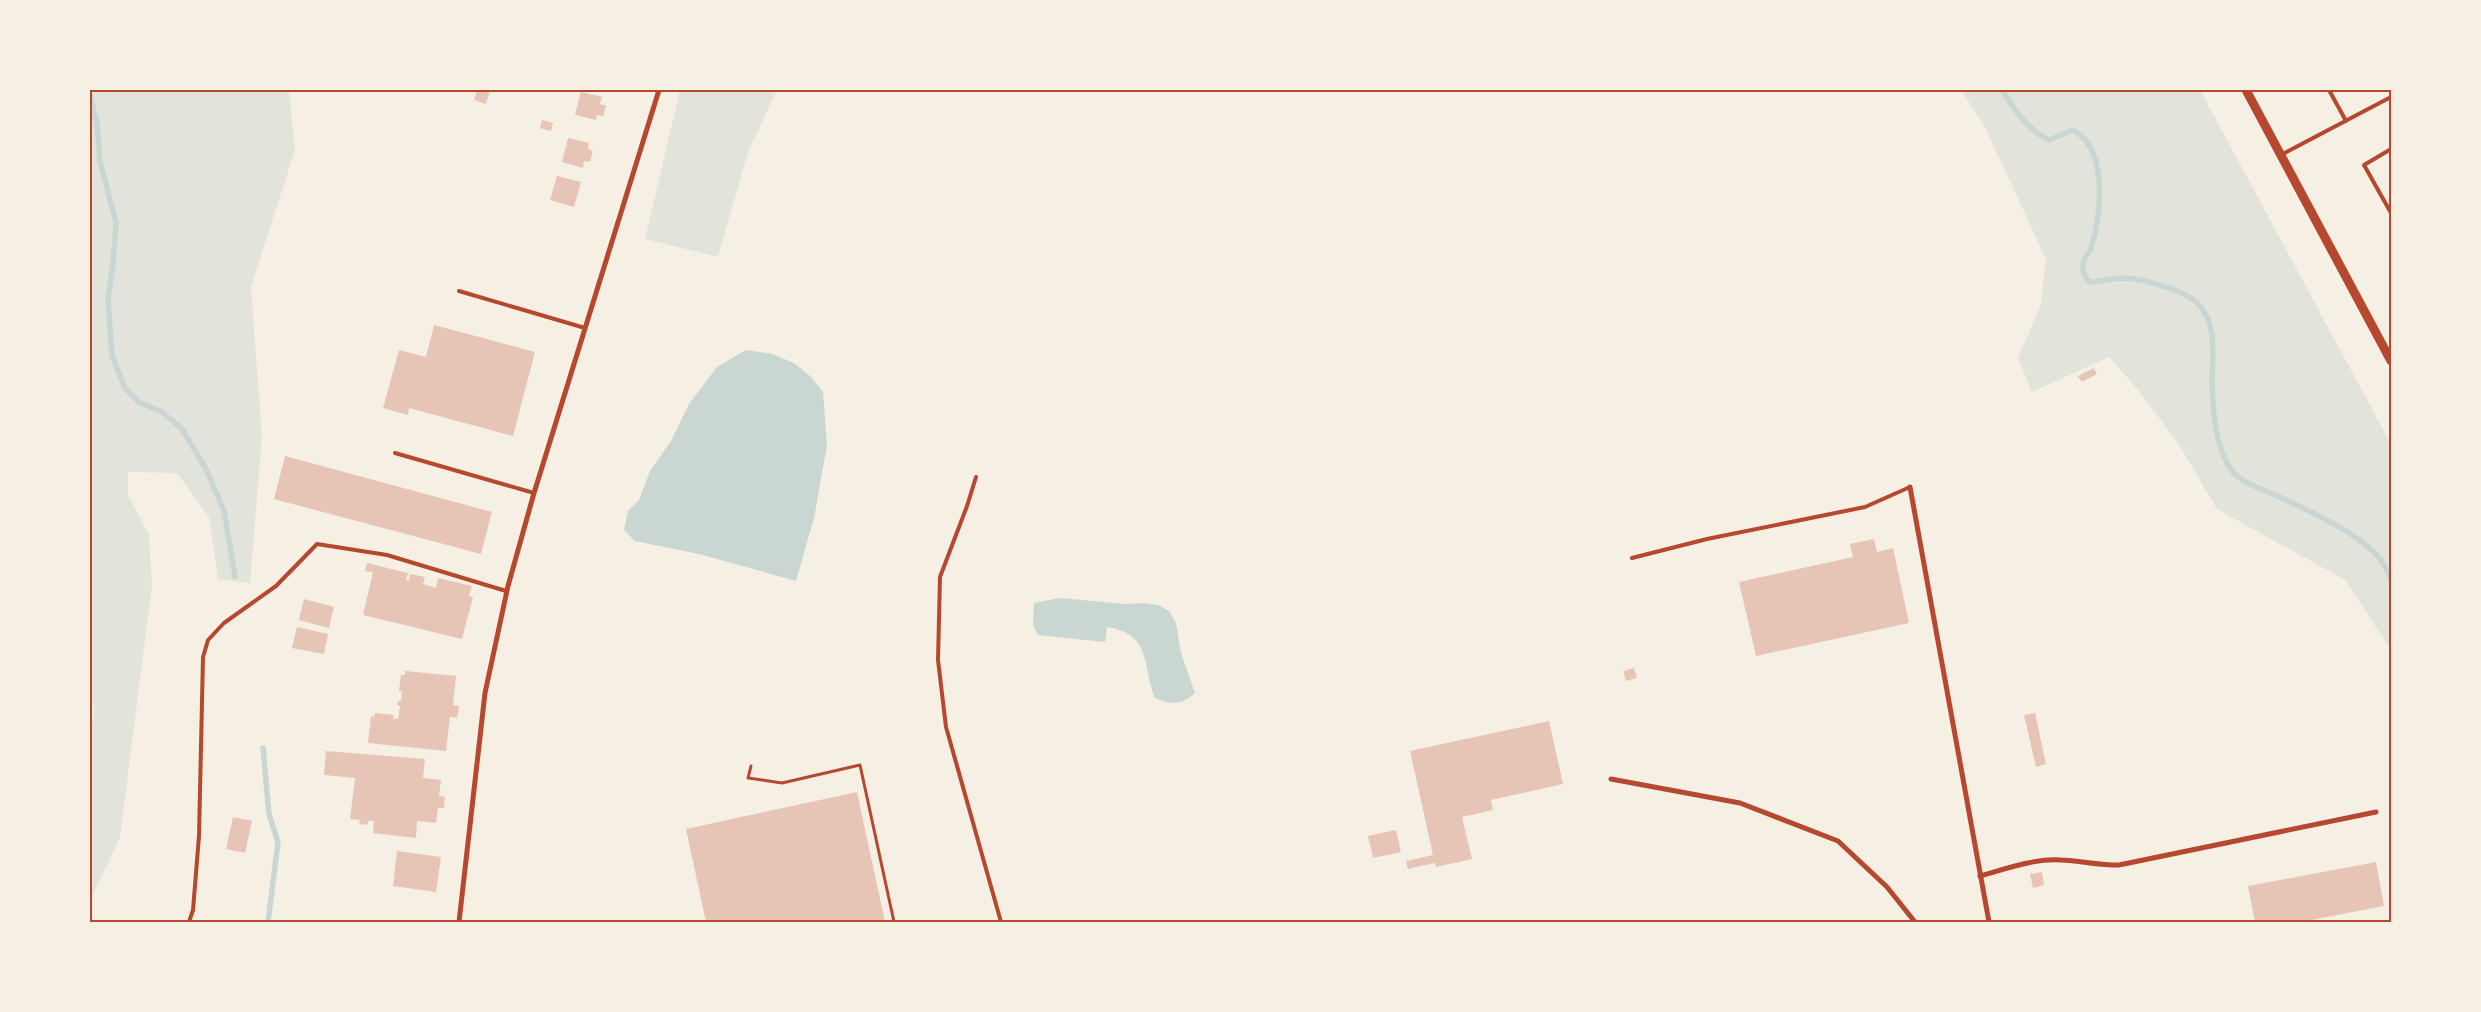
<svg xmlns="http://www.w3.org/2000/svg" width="2481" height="1012" font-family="Merriweather,serif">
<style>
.green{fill:#e2e4dc}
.water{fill:#c9d6d2}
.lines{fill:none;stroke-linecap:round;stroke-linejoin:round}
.stream{stroke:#c9d6d2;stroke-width:5.5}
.building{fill:#e6c5b7}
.path{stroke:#b5482f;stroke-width:3}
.service{stroke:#b5482f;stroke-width:4}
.minor{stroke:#b5482f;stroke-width:5}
.tertiary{stroke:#b5482f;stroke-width:9}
.neatline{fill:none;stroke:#b5482f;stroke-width:2}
</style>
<rect width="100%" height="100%" fill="#f6efe4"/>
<g class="green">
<polygon points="90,90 289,90 295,150 251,287 262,436 250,583 218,579 209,517 177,473 128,472 128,495 149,535 152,585 120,837 90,901 90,734 95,707 90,703"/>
<polygon points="680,90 777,90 748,152 718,257 645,239"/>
<polygon points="1961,90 2200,90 2391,444 2391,650 2345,580 2217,509 2178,443 2138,390 2109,357 2032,392 2018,358 2041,304 2046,259 1984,125"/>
</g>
<g class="water">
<polygon points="746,350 772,354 794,363 810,376 823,392 827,445 814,518 796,581 699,554 635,541 624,530 628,511 639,500 650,471 671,441 689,404 717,367"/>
<path d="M1060,598L1125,604L1143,603L1158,605L1169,611L1176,623L1181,653L1195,693C1182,705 1171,705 1155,698C1142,667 1153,634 1107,627L1105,642L1038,635L1033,625L1034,603Z"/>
</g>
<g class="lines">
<g class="stream">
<path d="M2002,90C2014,109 2028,130 2049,140L2073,130C2109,149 2101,215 2091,248C2089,253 2083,259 2083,265C2082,272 2085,277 2090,282C2101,281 2113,278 2124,278C2143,279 2185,290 2198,304C2218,324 2212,357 2212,383C2213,411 2215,448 2232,471C2241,482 2261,489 2275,495C2307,510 2358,532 2380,559C2385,565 2388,573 2391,579"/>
<polyline points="90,96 97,124 100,162 116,222 113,264 108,298 112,356 125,388 139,402 162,412 182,429 206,469 224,511 235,577"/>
<polyline points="263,748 269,814 278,842 268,922"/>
</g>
</g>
<g class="building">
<polygon points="477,90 490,90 486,104 474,100"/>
<polygon points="581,92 602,97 600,104 606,106 603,116 597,115 596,120 575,115"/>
<polygon points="542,120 553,123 551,131 540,128"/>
<polygon points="568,138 589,143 588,149 593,151 590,162 584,161 583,168 562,162"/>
<polygon points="557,176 581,182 574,207 550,200"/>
<polygon points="434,325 535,352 513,436 409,408 408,415 383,408 399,350 426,357"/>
<polygon points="2094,368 2097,374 2082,382 2078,376"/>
<polygon points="285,456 492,512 481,554 274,499"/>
<polygon points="1874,539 1877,552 1893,548 1909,623 1756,656 1739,582 1853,557 1850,544"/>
<polygon points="367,563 408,573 406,580 409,581 410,574 425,577 423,584 436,588 438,578 472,586 469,596 473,597 462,639 363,615 373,572 365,571"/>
<polygon points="304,599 334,607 329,628 299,620"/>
<polygon points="297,627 328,634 324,654 292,648"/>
<polygon points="1634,668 1637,678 1626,681 1623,671"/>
<polygon points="405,671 456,676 453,705 459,706 457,718 450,717 446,751 368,743 371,716 374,717 375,713 394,715 393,719 398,719 400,706 397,705 398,701 401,701 402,691 399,691 401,675 405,675"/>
<polygon points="2035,713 2046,764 2036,767 2024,715"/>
<polygon points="1549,721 1563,784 1491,800 1493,810 1462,817 1472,859 1436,867 1435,863 1408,869 1406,861 1433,855 1410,751"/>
<polygon points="326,751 425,759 423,778 441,780 439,796 445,797 444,808 438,808 436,823 417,821 416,838 373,833 374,821 368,821 367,825 359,824 360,820 350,819 355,778 324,775"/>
<polygon points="857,792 885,922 706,922 686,829"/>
<polygon points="233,817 252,821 245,853 226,849"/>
<polygon points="1396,830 1401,852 1373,858 1368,836"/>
<polygon points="397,851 441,857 436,892 393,886"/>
<polygon points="2376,862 2384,906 2301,922 2255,922 2248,886"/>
<polygon points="2042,872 2044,885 2033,888 2030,874"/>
</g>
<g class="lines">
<polyline class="path" points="751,766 748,778 782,783 860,765 894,922"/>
<g class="service">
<polyline points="2329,90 2346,121"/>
<polyline points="2391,149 2364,165 2391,213"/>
<polyline points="2281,155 2391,97"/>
<polyline points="459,291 585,328"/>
<polyline points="395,453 534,493"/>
<polyline points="976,477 967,506 940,577 938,660 946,727 1001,922"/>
<polyline points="1632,558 1707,539 1865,507 1910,487"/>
<polyline points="189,922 193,910 199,836 203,657 208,640 224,623 276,586 317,544 387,555 506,591"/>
</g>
<g class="minor">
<polyline points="1910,487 1989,922"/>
<polyline points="1611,779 1740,803 1838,841 1887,887 1915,922"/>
<path d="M1980,876C2005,869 2035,858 2061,860C2082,861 2097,865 2119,865L2376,812"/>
<polyline points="459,922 485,693 508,586 534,493 659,90"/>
</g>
<polyline class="tertiary" points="2246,90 2391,361"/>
</g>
<rect width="2481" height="1012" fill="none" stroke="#f6efe4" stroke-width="182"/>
<rect x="91" y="91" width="2299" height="830" class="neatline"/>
</svg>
